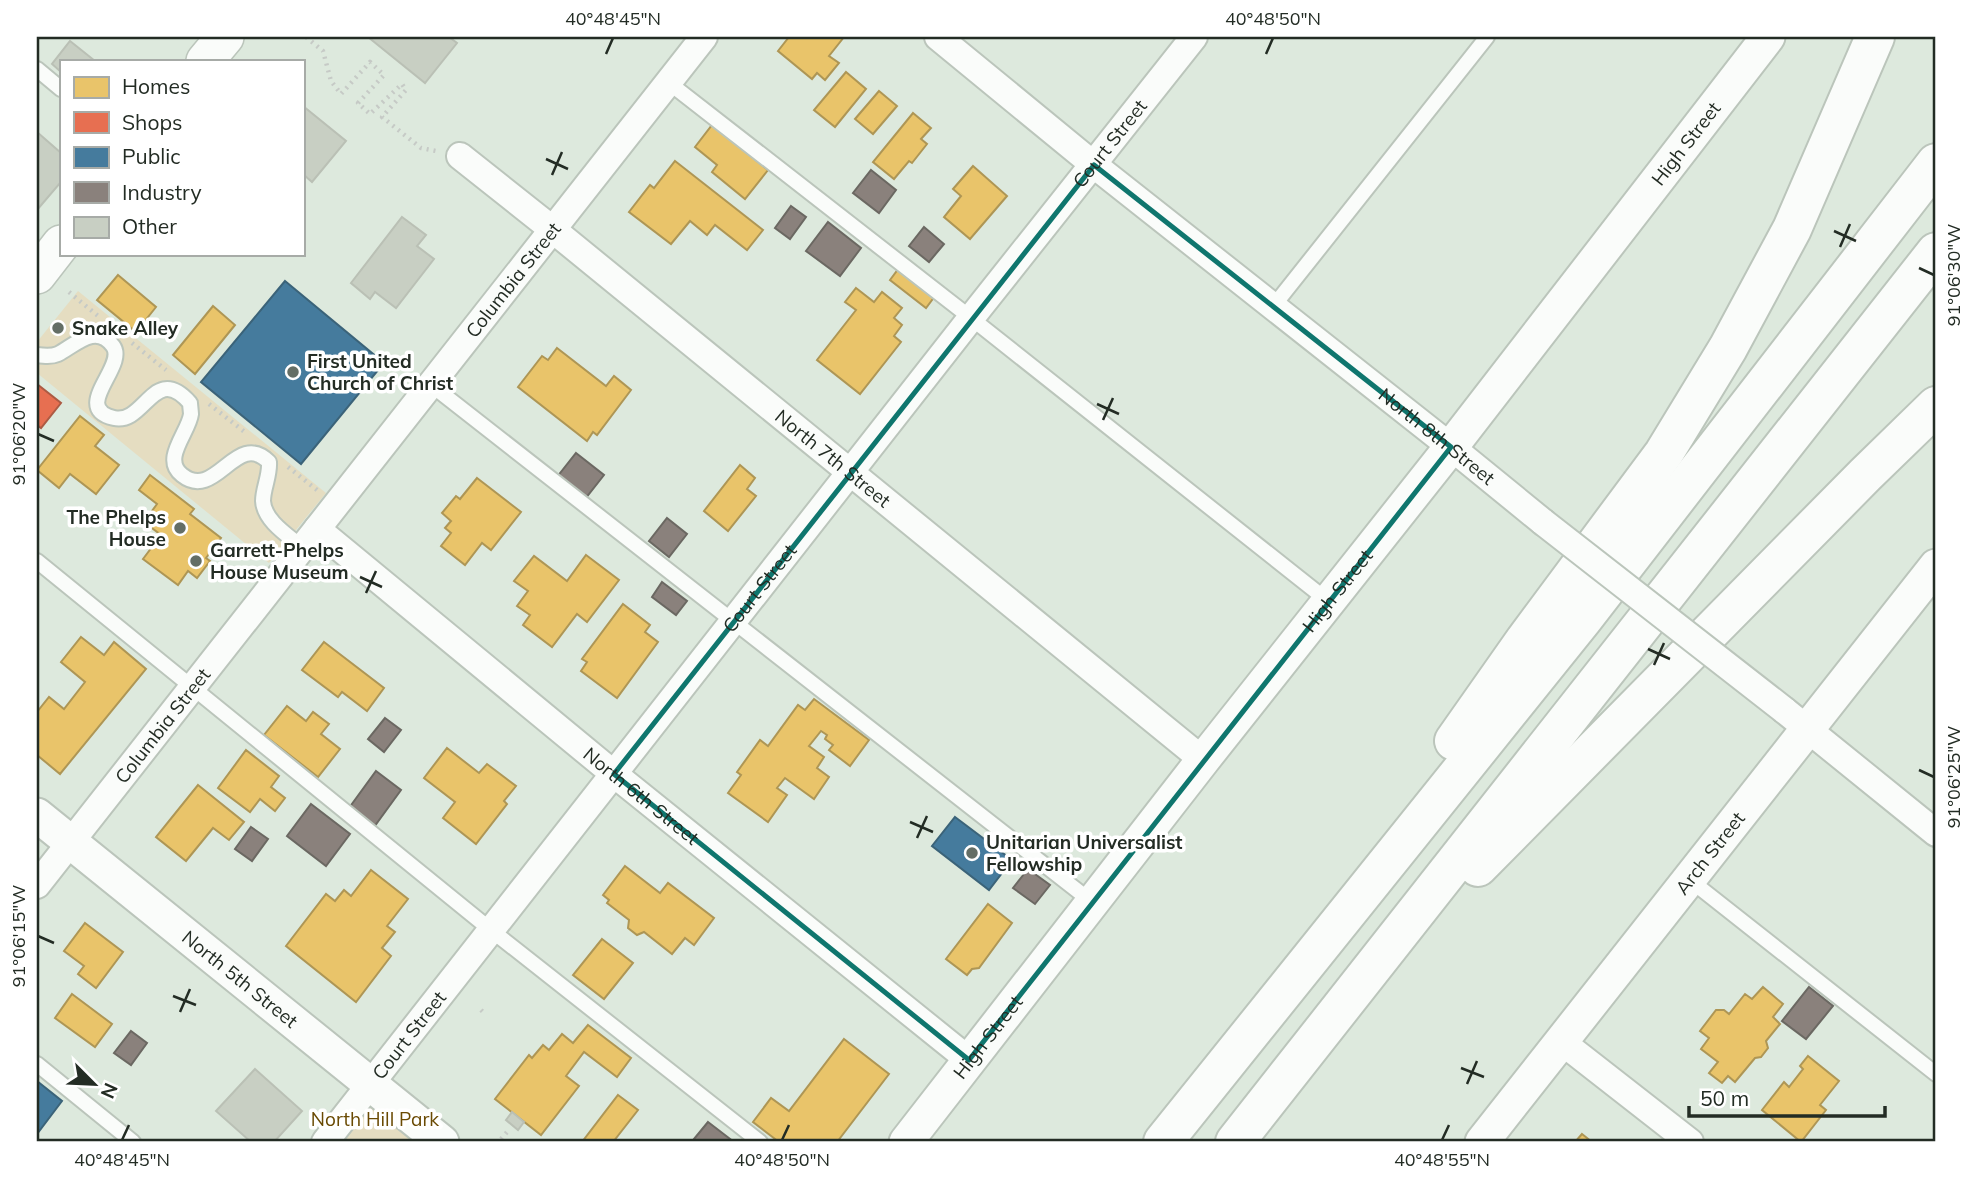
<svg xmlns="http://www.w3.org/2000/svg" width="1973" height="1179" font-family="Mulish,sans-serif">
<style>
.green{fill:#e5ddc1}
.homes{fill:#e9c46a;stroke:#ae9655;stroke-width:2}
.shops{fill:#e76f51;stroke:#ac5b44;stroke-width:2}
.public{fill:#457b9d;stroke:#3b6379;stroke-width:2}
.industry{fill:#8a817c;stroke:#6b6862;stroke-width:2}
.building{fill:#c8cfc3;stroke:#bac0b5;stroke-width:2}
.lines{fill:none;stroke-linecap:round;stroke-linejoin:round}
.service-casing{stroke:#bbc5bb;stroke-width:18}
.minor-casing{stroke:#bbc5bb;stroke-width:30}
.tertiary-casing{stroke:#bbc5bb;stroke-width:37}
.secondary-casing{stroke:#bbc5bb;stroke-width:40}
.motorway-casing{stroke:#bbc5bb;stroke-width:42}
.path{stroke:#c6cac6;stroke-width:4.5;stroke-dasharray:2 5;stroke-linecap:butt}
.service{stroke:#fafcfa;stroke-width:14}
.minor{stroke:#fafcfa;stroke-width:26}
.tertiary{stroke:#fafcfa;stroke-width:33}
.secondary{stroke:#fafcfa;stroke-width:37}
.motorway{stroke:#fafcfa;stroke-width:38}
.minor-bridge-casing{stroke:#bbc5bb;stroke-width:30;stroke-linecap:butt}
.minor-bridge{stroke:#fafcfa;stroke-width:26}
.marked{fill:none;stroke:#0f766e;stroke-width:5;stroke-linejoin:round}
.ticks{fill:none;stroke:#232c24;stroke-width:2.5}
.poi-dot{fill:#646e65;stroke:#fff;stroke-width:2.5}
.labels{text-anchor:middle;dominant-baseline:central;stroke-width:7;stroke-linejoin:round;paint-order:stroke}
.street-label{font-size:19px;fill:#232c24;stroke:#fff}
.poi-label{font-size:19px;font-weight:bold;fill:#232c24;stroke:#fff;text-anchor:start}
.park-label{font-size:19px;fill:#6a4a03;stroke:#fff}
.neatline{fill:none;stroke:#232c24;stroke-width:2.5}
.ticks-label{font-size:18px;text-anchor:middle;fill:#232c24}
</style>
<rect width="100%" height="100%" fill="#dde9dd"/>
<g class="green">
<polygon points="78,291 326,493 269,563 37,373 37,342"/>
<polygon points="371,1085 442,1142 326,1142"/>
</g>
<g class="homes">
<polygon points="789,37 844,37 829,56 839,63 825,80 817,73 812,79 778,51"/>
<polygon points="846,72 866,89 835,127 814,110"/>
<polygon points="879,91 897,106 873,134 855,119"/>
<polygon points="913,113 931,128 921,139 927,144 912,163 909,161 894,179 873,162"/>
<polygon points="712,125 768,170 745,199 712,172 717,165 695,147"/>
<polygon points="675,161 763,230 747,250 715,225 707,235 690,221 671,244 629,212 650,185 654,188"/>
<polygon points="973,166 1007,196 970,239 944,217 961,196 953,189"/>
<polygon points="899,268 935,296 926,308 890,280"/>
<polygon points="118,275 156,307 136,332 97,300"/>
<polygon points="856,288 874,302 882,292 902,308 894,318 902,325 894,336 901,342 860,394 817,360 856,310 845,302"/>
<polygon points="213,306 235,325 195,374 173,355"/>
<polygon points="557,348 606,386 614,376 631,390 597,435 593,432 587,441 518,387 542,356 548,360"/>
<polygon points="80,416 104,435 95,446 119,465 96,494 70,474 59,488 37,470"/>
<polygon points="740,465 755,478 747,489 756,496 728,531 704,511"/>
<polygon points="150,475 194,509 190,514 221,538 206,558 210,561 197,578 188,571 178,585 143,559 161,535 144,522 157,504 139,490"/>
<polygon points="477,478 521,512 491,550 482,543 465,565 441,546 451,533 445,528 451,521 442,513 456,496 460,499"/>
<polygon points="586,555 619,580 587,622 577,614 552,647 523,625 530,615 517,606 528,591 514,581 534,556 567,581"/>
<polygon points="623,604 650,625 645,632 658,642 617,698 581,671 587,662 582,659"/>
<polygon points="81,637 104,655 114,642 146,669 60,774 37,755 37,712 49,697 64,709 85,682 61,662"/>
<polygon points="324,642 384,688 367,711 342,692 338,697 302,670"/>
<polygon points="814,699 869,740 850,766 829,750 833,745 825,739 827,735 821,731 809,746 824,757 817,768 829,777 814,799 785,778 777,788 787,795 768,822 728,793 741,775 737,772 760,740 768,746 798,705 805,710"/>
<polygon points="287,706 306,721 313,712 329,724 321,734 340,749 318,777 264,735"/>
<polygon points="447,748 479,773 487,764 516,786 504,801 507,804 476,844 443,818 455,802 424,778"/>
<polygon points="246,750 279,776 271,787 285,798 275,811 260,799 250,812 218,788"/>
<polygon points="198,785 244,822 229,840 213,828 186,861 156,837"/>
<polygon points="625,866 660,893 668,883 714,918 694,945 685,938 672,954 644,932 637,935 628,928 629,920 607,903 609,900 603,895"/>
<polygon points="371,870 408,899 387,926 395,932 382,948 391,956 356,1002 286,946 326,894 335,901 344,890 351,896"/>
<polygon points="988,904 1012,923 979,968 972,969 967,975 946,959"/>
<polygon points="85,923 123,952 96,988 78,974 84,966 64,951"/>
<polygon points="602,939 633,963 604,999 573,975"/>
<polygon points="1763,987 1783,1004 1773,1017 1780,1024 1766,1041 1768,1048 1761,1057 1755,1058 1735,1082 1728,1076 1722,1083 1709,1073 1718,1062 1701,1049 1709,1038 1700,1031 1716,1010 1724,1010 1729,1014 1745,994 1752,999"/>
<polygon points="72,994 112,1024 95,1047 55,1018"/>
<polygon points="588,1025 631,1058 617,1077 584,1052 566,1076 579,1086 541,1135 495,1099 529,1055 532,1058 543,1045 549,1050 562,1034 573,1043"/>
<polygon points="844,1039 889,1074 837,1142 779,1142 753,1122 771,1098 789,1111"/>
<polygon points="1808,1056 1839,1081 1820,1105 1826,1110 1801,1142 1762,1110 1784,1082 1789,1087 1803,1069 1800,1066"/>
<polygon points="618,1095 638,1110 613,1142 582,1142"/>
<polygon points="1582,1134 1592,1142 1575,1142"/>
</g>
<polygon class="shops" points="37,384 61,403 41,428 37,425"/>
<g class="public">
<polygon points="285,281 384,363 301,464 201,382"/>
<polygon points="955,817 1012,860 989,890 932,846"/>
<polygon points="37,1081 62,1101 37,1134"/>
</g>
<g class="industry">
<polygon points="871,170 896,190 879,213 853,193"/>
<polygon points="791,206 806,217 790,239 775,228"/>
<polygon points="828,222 861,248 840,276 806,251"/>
<polygon points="924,227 944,244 929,262 909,246"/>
<polygon points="576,453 604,475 585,499 557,477"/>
<polygon points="667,518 687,534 669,557 649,541"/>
<polygon points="662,582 687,601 676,615 652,597"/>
<polygon points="385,718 401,730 384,752 368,739"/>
<polygon points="376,771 401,790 374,827 349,808"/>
<polygon points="311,804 350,834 326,866 287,836"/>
<polygon points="251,827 268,839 252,861 235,849"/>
<polygon points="1028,869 1050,885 1035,904 1013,888"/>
<polygon points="1809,987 1833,1006 1806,1039 1782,1021"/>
<polygon points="131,1031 147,1043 131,1065 114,1053"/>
<polygon points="708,1122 734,1142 697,1142 694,1139"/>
</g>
<g class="building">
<polygon points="368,37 449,37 457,43 425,83"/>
<polygon points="70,41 95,61 61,61 61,72 52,64"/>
<polygon points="303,106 346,141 312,182 303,174"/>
<polygon points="37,132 61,153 61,182 37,210"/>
<polygon points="402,217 426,235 417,246 434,259 396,308 375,292 370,299 351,283"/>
<polygon points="255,1069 302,1111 274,1142 251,1142 216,1111"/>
<polygon points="512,1112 524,1122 518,1130 506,1120"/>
</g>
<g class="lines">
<g class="service-casing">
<g id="service">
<polyline points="37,69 61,89"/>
<polyline points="668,82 971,318 1328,601"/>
<polyline points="1272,308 1487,37"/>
<path d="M37,355C44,356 51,357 58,354C74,346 96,322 113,346C128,366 70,408 114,418C145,425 154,362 190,403C190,404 191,413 191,414C189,432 161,459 182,475C216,502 236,429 269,462C270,476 263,488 263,501C264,521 289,536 303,548"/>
<polyline points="430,384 1092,902"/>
<polyline points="37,561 491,930 760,1142"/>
<polyline points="1690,880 1936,1074"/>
<polyline points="37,1064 133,1142"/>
</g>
</g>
<g class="minor-casing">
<g id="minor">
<path id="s1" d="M938,37L1094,165L1451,447L1543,522"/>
<path id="s2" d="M460,156L552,229L1203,760"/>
<path id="s3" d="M317,529L614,774L969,1060"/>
<polyline points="1784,710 1936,833"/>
<path id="s4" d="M37,885L704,37"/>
<polyline points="1562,1042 1690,1142"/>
<path id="s5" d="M325,1142L971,318L1194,37"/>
</g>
</g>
<g class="tertiary-casing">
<g id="tertiary">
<path id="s6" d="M37,815L442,1142"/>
<path id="s7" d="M906,1142L1203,760L1451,447L1768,37"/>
<path id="s8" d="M1482,1142L1936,566"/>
</g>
</g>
<g class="secondary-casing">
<g id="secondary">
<polyline points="205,61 225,37"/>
<polyline points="37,275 61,244"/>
</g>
</g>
<g class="motorway-casing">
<g id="motorway">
<polyline points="1454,741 1525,640 1664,453 1728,348 1792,229 1875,37"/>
<polyline points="1478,867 1865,475 1936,406"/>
<polyline points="1163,1142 1583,619 1936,163"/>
<polyline points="1235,1142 1936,252"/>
</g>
</g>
<g class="path">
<polyline points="306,37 323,51 331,81 341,94 370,62 384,75 358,103 370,114 402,84 406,90 382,117 421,148 436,151"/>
<polyline points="69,292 98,316"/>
<polyline points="132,343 166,370"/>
<polyline points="209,404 246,433"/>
<polyline points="288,467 317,490"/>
<polyline points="481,1010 484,1013"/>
<polyline points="501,1139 507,1132"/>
</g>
<use href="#service" class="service"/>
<use href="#minor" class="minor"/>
<use href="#tertiary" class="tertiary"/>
<use href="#secondary" class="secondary"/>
<use href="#motorway" class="motorway"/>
<g class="minor-bridge-casing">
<polyline id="minor-bridge" points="1543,522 1784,710"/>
</g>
<use href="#minor-bridge" class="minor-bridge"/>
</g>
<path class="marked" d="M1094,165L1451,447L969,1060L614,774Z"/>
<path class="ticks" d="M606,54L613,38M1266,54L1273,38M546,159L568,169M552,175L562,152M1834,231L1856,241M1840,247L1850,224M1919,268L1934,275M1097,404L1119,414M1103,420L1113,398M38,434L54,441M360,577L382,587M366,593L376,571M1648,649L1670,659M1654,665L1664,643M1919,770L1934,777M910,822L933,832M917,838L927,816M38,936L54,943M173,996L196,1005M180,1012L190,989M1461,1068L1484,1077M1467,1084L1477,1061M122,1140L129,1125M782,1140L789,1125M1442,1140L1449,1125"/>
<g class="poi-dot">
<circle cx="58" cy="328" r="7"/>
<circle cx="293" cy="372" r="7"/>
<circle cx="180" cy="528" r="7"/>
<circle cx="196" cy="561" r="7"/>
<circle cx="972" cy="853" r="7"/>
</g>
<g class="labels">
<g class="street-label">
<text stroke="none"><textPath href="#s7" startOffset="1267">High Street</textPath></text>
<text stroke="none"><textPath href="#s5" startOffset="1270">Court Street</textPath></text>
<text stroke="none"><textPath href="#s4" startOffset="770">Columbia Street</textPath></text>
<text stroke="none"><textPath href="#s1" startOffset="639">North 8th Street</textPath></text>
<text stroke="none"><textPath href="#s2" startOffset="480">North 7th Street</textPath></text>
<text stroke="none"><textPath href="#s5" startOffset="704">Court Street</textPath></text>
<text stroke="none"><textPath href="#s7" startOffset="700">High Street</textPath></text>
<text stroke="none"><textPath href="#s4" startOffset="203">Columbia Street</textPath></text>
<text stroke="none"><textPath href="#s3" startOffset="420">North 6th Street</textPath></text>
<text stroke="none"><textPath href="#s8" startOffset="368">Arch Street</textPath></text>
<text stroke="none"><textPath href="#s6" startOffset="261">North 5th Street</textPath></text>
<text stroke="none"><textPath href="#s5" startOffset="136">Court Street</textPath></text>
<text stroke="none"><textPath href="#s7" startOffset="133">High Street</textPath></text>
</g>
<g class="poi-label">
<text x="72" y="328">Snake Alley</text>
<text x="307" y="361">First United<tspan x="307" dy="22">Church of Christ</tspan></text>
<text x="166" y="517" text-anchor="end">The Phelps<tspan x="166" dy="22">House</tspan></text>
<text x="210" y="550">Garrett-Phelps<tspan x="210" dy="22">House Museum</tspan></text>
<text x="986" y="842">Unitarian Universalist<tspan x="986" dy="22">Fellowship</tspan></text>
</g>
<g class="park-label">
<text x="375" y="1119">North Hill Park</text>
</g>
</g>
<rect width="1973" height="1179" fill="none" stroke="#ffffff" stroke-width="77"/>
<rect x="60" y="60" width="245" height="196" fill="#ffffff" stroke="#a7aba7" stroke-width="2"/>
<rect x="74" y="77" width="35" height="21" fill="#e9c46a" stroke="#a7aba7" stroke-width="2"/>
<text x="122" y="94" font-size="21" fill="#232c24">Homes</text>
<rect x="74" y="112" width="35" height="21" fill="#e76f51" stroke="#a7aba7" stroke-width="2"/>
<text x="122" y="130" font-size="21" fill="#232c24">Shops</text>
<rect x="74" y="147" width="35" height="21" fill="#457b9d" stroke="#a7aba7" stroke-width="2"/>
<text x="122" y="164" font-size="21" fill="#232c24">Public</text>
<rect x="74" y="182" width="35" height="21" fill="#8a817c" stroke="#a7aba7" stroke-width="2"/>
<text x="122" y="200" font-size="21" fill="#232c24">Industry</text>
<rect x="74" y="217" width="35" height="21" fill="#c8cfc3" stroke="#a7aba7" stroke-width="2"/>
<text x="122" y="234" font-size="21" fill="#232c24">Other</text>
<g transform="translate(94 1084) rotate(114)" stroke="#ffffff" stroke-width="5" paint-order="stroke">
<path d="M0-5L12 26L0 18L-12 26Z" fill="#232c24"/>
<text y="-10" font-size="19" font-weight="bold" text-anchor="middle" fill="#232c24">N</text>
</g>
<path d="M1689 1106v10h196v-10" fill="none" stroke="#232c24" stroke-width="3.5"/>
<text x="1700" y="1106" font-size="21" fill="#232c24" stroke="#ffffff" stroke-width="5" paint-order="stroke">50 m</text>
<rect x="38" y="38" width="1896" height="1102" class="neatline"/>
<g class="ticks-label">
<text x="613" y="25">40°48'45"N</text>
<text x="1273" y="25">40°48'50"N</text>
<text transform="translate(1954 275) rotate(-90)" y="6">91°06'30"W</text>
<text transform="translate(19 434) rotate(-90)" y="6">91°06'20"W</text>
<text transform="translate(1954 777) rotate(-90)" y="6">91°06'25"W</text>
<text transform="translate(19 936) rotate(-90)" y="6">91°06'15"W</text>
<text x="122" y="1166">40°48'45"N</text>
<text x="782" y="1166">40°48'50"N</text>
<text x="1442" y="1166">40°48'55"N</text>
</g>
</svg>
